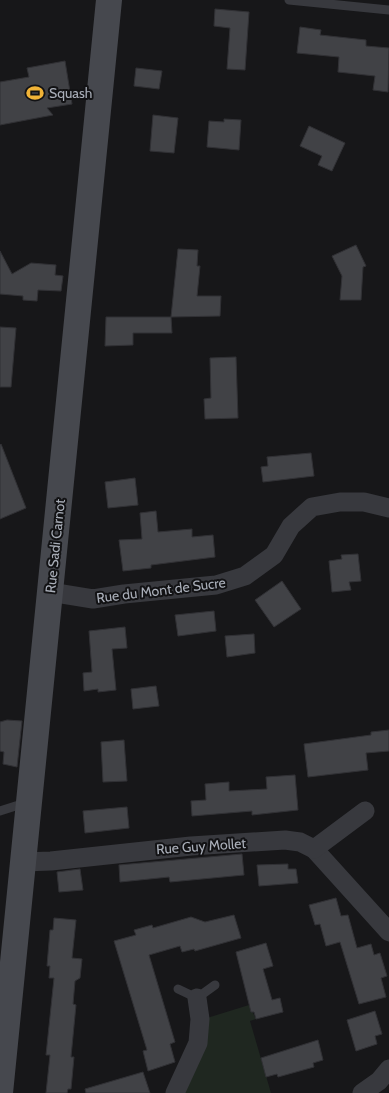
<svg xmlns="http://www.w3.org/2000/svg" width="389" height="1093" font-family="Cabin,sans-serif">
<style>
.green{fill:#1f2720}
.building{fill:#414246;stroke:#313135}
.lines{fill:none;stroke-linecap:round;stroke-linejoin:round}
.service{stroke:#38393e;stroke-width:9}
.minor{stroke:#38393e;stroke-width:19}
.secondary{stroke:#46484e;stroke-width:26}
.labels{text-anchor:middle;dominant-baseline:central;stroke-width:4;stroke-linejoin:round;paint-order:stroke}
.poi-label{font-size:14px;fill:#a9aeb8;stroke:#121214;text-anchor:start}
.street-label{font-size:14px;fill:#a9aeb8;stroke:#121214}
</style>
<rect width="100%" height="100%" fill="#171719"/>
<polygon class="green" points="249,1005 256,1019 250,1021 271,1093 183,1093 207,1018"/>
<g class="building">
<polygon points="215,9 249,12 245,70 227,69 230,28 214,26"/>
<polygon points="300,27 321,30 320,35 366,40 366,46 389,48 388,92 373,90 375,76 338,72 339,57 297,53"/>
<polygon points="65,61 72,104 47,108 53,115 0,125 0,82 29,77 27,68"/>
<polygon points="136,68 162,71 159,89 134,86"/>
<polygon points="153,115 178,118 174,153 150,151"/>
<polygon points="224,119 241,120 239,150 207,147 209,121 224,122"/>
<polygon points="309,126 345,143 332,171 318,165 322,156 300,146"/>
<polygon points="356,245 366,266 363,267 361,300 340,300 342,276 332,256"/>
<polygon points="178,249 198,250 197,266 200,266 197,296 221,296 220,316 171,317 172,333 133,333 133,345 105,346 106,317 171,317"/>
<polygon points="0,251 12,274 31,263 56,265 55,275 63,276 61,291 38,290 37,301 23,300 23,296 0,294"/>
<polygon points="0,327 16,328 11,387 0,387"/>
<polygon points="236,357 238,418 205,419 204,399 211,398 210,358"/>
<polygon points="1,444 26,508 0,519 0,445"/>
<polygon points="311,453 314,476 263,482 261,467 268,466 267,457"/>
<polygon points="135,478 138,505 108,508 105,482"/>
<polygon points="156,511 158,532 192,529 192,537 213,535 215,557 151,565 151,568 123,571 119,540 142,539 140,513"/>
<polygon points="358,554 361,581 349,582 351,590 332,592 329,561 342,559 341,555"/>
<polygon points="282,581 301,609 274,627 255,600"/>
<polygon points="214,611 216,631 178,636 175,615"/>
<polygon points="125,627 127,648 112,649 116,690 98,692 98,689 84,691 83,673 92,672 89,631"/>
<polygon points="254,634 255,653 227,657 225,636"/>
<polygon points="156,686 159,706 133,709 131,689"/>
<polygon points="7,720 22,721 17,767 3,764 4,752 0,751 0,722"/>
<polygon points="389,730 389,751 366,753 368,770 308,777 304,744 371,735 371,732"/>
<polygon points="124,740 127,781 103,782 101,742"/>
<polygon points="295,775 298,810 252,815 252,811 192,816 191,801 206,800 205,784 229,782 229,791 267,789 266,777"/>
<polygon points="127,807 129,828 85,833 83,811"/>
<polygon points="242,854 244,875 170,882 169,877 120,882 119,865"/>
<polygon points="288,864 288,869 296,869 298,883 259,886 257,865"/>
<polygon points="80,869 83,890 59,892 57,872"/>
<polygon points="336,898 341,916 348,915 357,948 371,944 374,955 380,953 387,976 381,978 386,997 359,1004 340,942 326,946 320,924 315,925 309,905"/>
<polygon points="234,915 241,938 195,951 194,949 182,952 180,946 149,955 175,1042 170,1044 175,1062 148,1071 143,1051 147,1050 114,941 136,935 134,930 152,925 153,928 191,917 205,922"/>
<polygon points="54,918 76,920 72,958 82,959 80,978 75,981 73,1004 76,1005 71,1057 74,1057 71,1089 68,1089 67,1093 46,1093 50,1055 46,1055 54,978 49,978 50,966 47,966 50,930 53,930"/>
<polygon points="266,943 273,966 263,969 272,1000 280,998 283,1012 256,1019 254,1012 251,1012 236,952"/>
<polygon points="375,1011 382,1034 375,1036 377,1044 356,1051 347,1020"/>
<polygon points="318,1040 323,1060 313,1063 314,1067 278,1077 277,1074 266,1077 261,1058"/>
<polygon points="143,1072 150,1093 86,1093 85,1089"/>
</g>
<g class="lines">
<g class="service">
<polyline points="289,0 389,10"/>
<polyline points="0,811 25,803"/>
<polyline points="178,989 197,998 215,985"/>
</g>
<g class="minor">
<polyline points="50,592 93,599 124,594 216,585 245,576 274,555 291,526 312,507 340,502 364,502 389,508"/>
<polyline points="314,849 389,932"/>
<polyline points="23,862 51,861 191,846 285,840 300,842 314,849 365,811"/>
<polyline points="175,1093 198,1043 200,1019 197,998"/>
<polyline points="362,1093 379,1081 389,1069"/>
</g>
<polyline class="secondary" points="0,1093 109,0"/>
</g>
<defs>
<g id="stadium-bare" transform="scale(1.35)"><path d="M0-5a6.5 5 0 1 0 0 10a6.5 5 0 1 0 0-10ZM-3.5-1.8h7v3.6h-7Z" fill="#f0b337" stroke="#121214" stroke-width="2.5" paint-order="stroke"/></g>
</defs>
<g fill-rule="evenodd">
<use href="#stadium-bare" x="35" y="93"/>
</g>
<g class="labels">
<g class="poi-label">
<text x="49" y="93">Squash</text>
</g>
<g class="street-label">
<text transform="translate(55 546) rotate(-84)">Rue Sadi Carnot</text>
<text transform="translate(161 590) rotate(-7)">Rue du Mont de Sucre</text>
<text transform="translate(201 846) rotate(-4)">Rue Guy Mollet</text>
</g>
</g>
</svg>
